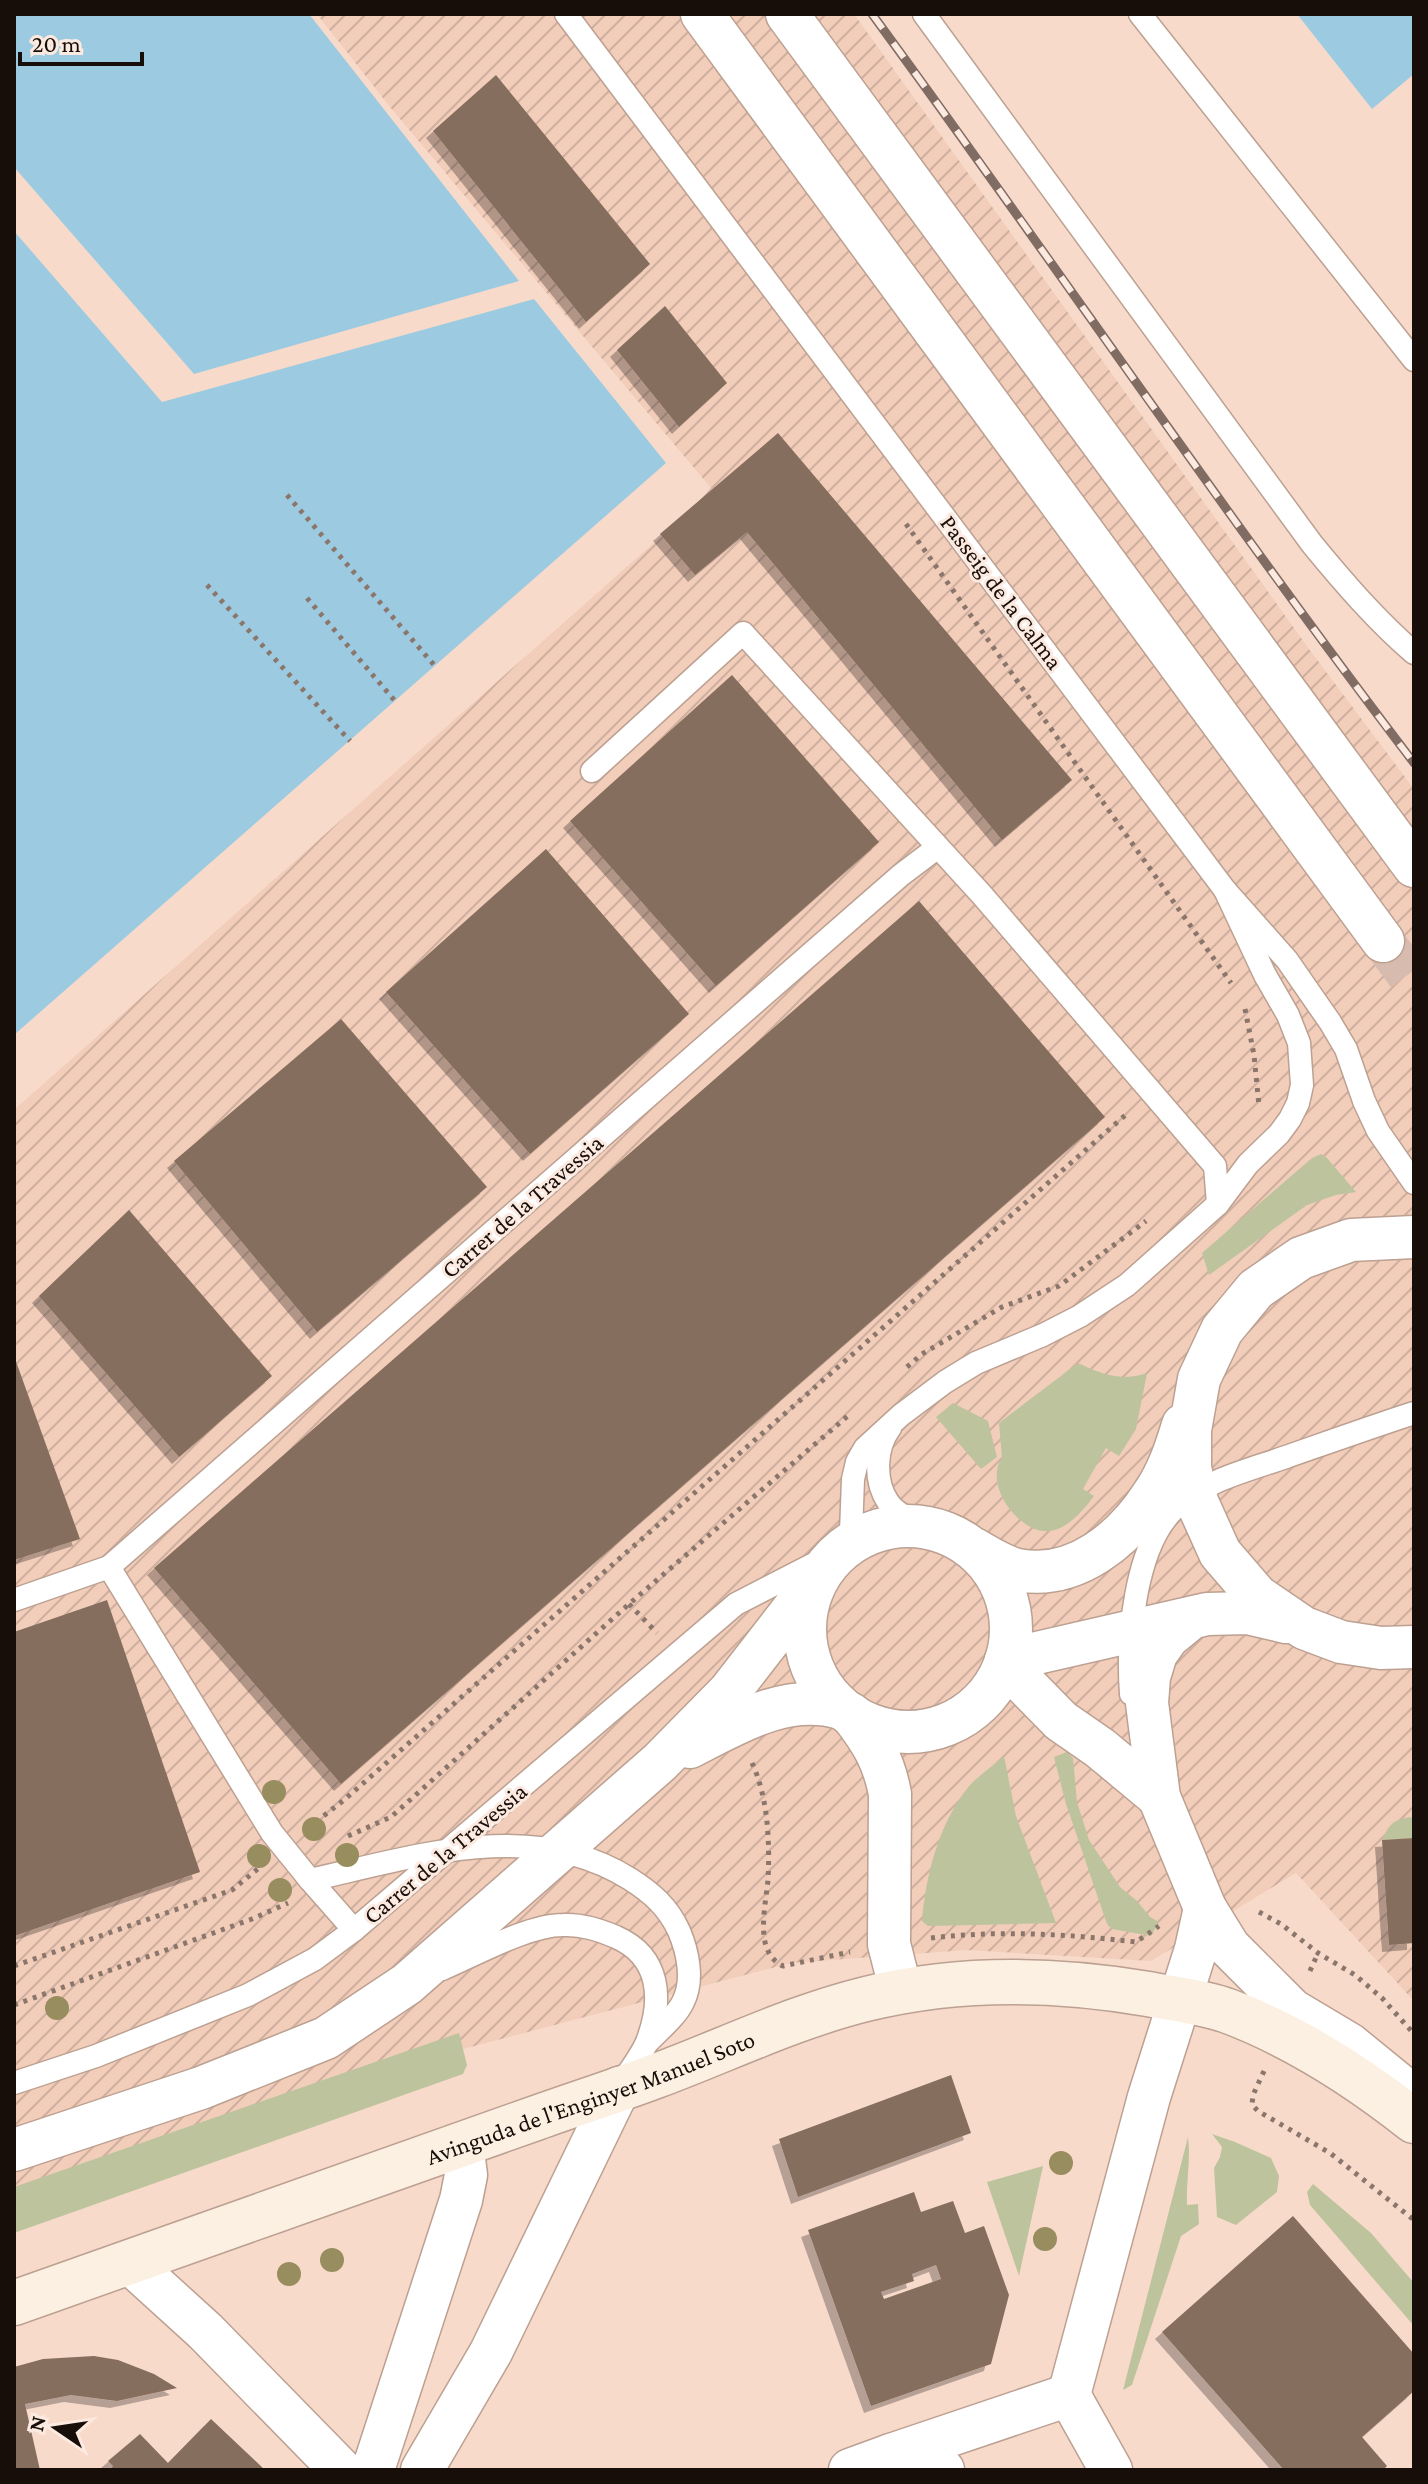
<svg xmlns="http://www.w3.org/2000/svg" width="1428" height="2484" font-family="'Crimson Pro',serif">
<style>
.industrial{fill:url(#industrial-furrows)}
.green{fill:#bdc49d}
.water{fill:#9ccbe1}
.building{fill:#856e5d;fill-rule:evenodd;filter:url(#shadow)}
.lines{fill:none;stroke-linecap:round;stroke-linejoin:round}
.street-tunnel{stroke:#d6bbae;stroke-width:42;stroke-dasharray:42 21;stroke-linecap:butt}
.lane-casing{stroke:#bca091;stroke-width:25}
.street-casing{stroke:#bca091;stroke-width:45}
.secondary-casing{stroke:#bca091;stroke-width:47}
.path{stroke:#8b766c;stroke-width:5;stroke-dasharray:4 6;stroke-linecap:butt}
.lane{stroke:#fff;stroke-width:22}
.street{stroke:#fff;stroke-width:42}
.secondary{stroke:#fcf0e2;stroke-width:44}
.rail-casing{stroke:#806c63;stroke-width:9}
.rail{stroke:#fceae1;stroke-width:6;stroke-dasharray:18;stroke-linecap:butt}
.tree{fill:#978d5f}
.labels{text-anchor:middle;dominant-baseline:central;stroke-width:6;stroke-linejoin:round;paint-order:stroke}
.street-label{font-size:24px;fill:#180e09;stroke:#fceae1}
</style>
<defs>
<pattern id="industrial-furrows" width="10" height="10" patternUnits="userSpaceOnUse" patternTransform="scale(2)"><rect width="10" height="10" fill="#f2cdba"/><path d="M-1 1l2-2M0 10L10 0M9 11l2-2" fill="none" stroke="#cfaf9f"/></pattern>
<filter id="shadow"><feDropShadow dx="-7" dy="7" stdDeviation="0" flood-color="#0004"/></filter>
</defs>
<rect width="100%" height="100%" fill="#f8dacb"/>
<polygon class="industrial" points="317,14 854,14 1309,649 1414,789 1414,2001 1296,1873 1151,1961 967,1950 791,1963 444,2054 14,2205 14,1110 692,509 711,488 390,107"/>
<g class="green">
<polygon points="1321,1154 1327,1158 1356,1192 1336,1195 1307,1205 1209,1275 1202,1253 1312,1158"/>
<path d="M1078,1363C1101,1374 1121,1382 1147,1373L1136,1429L1119,1456L1106,1448L1083,1489L1094,1496C1082,1512 1065,1533 1043,1531C1015,1528 984,1483 1002,1458L999,1423Z"/>
<polygon points="953,1403 988,1421 997,1457 981,1469 936,1417"/>
<polygon points="1067,1752 1073,1758 1077,1802 1089,1840 1120,1887 1137,1901 1150,1917 1159,1922 1151,1936 1112,1929 1107,1924 1066,1804 1054,1757"/>
<path d="M1004,1756L1016,1816L1056,1923L928,1926L922,1921C926,1875 938,1827 966,1790C976,1777 992,1767 1004,1756Z"/>
<path d="M1414,1817V1838L1382,1840C1389,1823 1396,1818 1414,1817Z"/>
<polygon points="459,2033 467,2065 463,2074 14,2233 14,2187"/>
<polygon points="1212,2134 1235,2142 1271,2158 1279,2176 1277,2192 1236,2225 1217,2217 1214,2168 1220,2157 1222,2147"/>
<path d="M1188,2137C1191,2160 1186,2181 1187,2205L1198,2204L1199,2224L1181,2236L1132,2385L1123,2390Z"/>
<polygon points="1043,2166 1019,2276 987,2182"/>
<polygon points="1313,2184 1371,2233 1414,2283 1414,2326 1310,2205 1307,2192"/>
</g>
<g class="water">
<polygon points="14,14 309,14 519,281 194,374 14,167"/>
<polygon points="1297,14 1414,14 1414,74 1372,109"/>
<polygon points="14,231 162,402 534,299 666,463 14,1035"/>
</g>
<g class="building">
<polygon points="496,75 650,264 586,322 433,131"/>
<polygon points="665,306 727,383 679,427 617,350"/>
<polygon points="778,433 1072,780 1002,840 747,532 695,575 660,534"/>
<polygon points="732,675 879,842 716,986 570,821"/>
<polygon points="546,849 689,1014 530,1154 386,992"/>
<polygon points="919,901 1105,1117 341,1784 154,1568"/>
<polygon points="341,1019 487,1187 317,1332 174,1161"/>
<polygon points="129,1210 272,1376 179,1457 39,1296"/>
<polygon points="14,1356 80,1539 14,1560"/>
<polygon points="107,1600 200,1872 14,1936 14,1632"/>
<polygon points="1414,1838 1414,1943 1389,1945 1382,1840"/>
<polygon points="951,2075 971,2133 798,2197 779,2139"/>
<path d="M914,2192L921,2212L953,2201L965,2233L984,2226L1009,2295L991,2364L871,2406L808,2230ZM936,2265L941,2279L884,2299L881,2292L914,2281L912,2274Z"/>
<polygon points="1293,2216 1414,2354 1414,2391 1362,2437 1387,2466 1383,2470 1284,2470 1162,2332"/>
<polygon points="94,2356 118,2360 154,2374 177,2388 117,2401 71,2395 25,2404 40,2470 14,2470 14,2367 43,2359"/>
<polygon points="211,2419 265,2470 110,2470 113,2466 108,2461 140,2434 168,2463"/>
</g>
<g class="lines">
<polyline class="street-tunnel" points="1383,941 1414,983"/>
<g class="lane-casing">
<g id="lane">
<polyline points="566,14 1225,890 1287,960 1330,1022 1346,1049 1364,1101 1378,1131 1414,1183"/>
<path d="M924,14L1312,544C1344,583 1376,620 1414,653"/>
<polyline points="1140,14 1414,360"/>
<polyline points="592,771 743,633 982,895 1215,1166 1218,1204"/>
<path d="M890,1428C875,1448 874,1481 888,1502C896,1514 913,1521 926,1527"/>
<polyline points="109,1567 272,1833 310,1880 354,1930"/>
<polyline points="14,1600 109,1567 901,875 938,847"/>
<path d="M1131,1694C1127,1640 1134,1547 1175,1508C1205,1480 1249,1470 1286,1457C1329,1442 1371,1427 1414,1413"/>
<path d="M310,1880C414,1857 532,1817 630,1879C652,1893 668,1907 679,1931C688,1952 694,1981 683,2002C676,2017 658,2031 647,2043"/>
<path d="M442,1969C475,1955 528,1925 563,1925C582,1924 599,1930 616,1937C661,1957 663,2000 647,2042C641,2056 630,2070 621,2084"/>
<polyline points="14,2083 96,2056 248,1995 315,1959 354,1930 736,1604 843,1549 851,1533 853,1479 857,1462 865,1448 901,1415 945,1382 976,1363 1043,1335 1080,1316 1127,1285 1218,1204 1248,1164 1279,1134 1290,1119 1298,1103 1302,1085 1299,1043 1288,1015 1265,975 1225,890"/>
</g>
</g>
<g class="street-casing">
<g id="street">
<polyline points="702,14 1383,941"/>
<polyline points="787,14 1414,866"/>
<polyline points="1414,1237 1351,1240 1301,1258 1256,1289 1222,1330 1199,1379 1190,1430 1190,1467 1197,1502 1220,1553 1257,1596 1304,1628 1341,1642 1381,1648 1414,1647"/>
<circle cx="908" cy="1629" r="103"/>
<path d="M974,1549C988,1557 1003,1567 1018,1570C1075,1581 1125,1539 1154,1493C1168,1473 1176,1448 1183,1425"/>
<polyline points="1190,1619 1168,1637 1156,1654 1149,1677 1147,1703 1159,1797 1205,1908 1229,1947 1292,2010 1349,2044 1403,2088 1413,2102"/>
<polyline points="1006,1660 1207,1614 1248,1613 1286,1622"/>
<polyline points="1005,1664 1061,1721 1100,1748 1159,1797"/>
<path d="M851,1714C872,1741 884,1761 890,1794L889,1944L901,1991"/>
<path d="M690,1747C737,1723 787,1692 841,1708"/>
<polyline points="14,2150 201,2088 326,2038 407,1984 660,1762 729,1692 819,1576"/>
<polyline points="129,2262 205,2331 341,2470"/>
<polyline points="1069,2395 1149,2097 1196,1949 1205,1908"/>
<polyline points="1069,2395 1111,2470"/>
<polyline points="891,2455 1069,2395"/>
<polyline points="373,2470 461,2200 466,2175 462,2144"/>
<polyline points="422,2470 491,2352 619,2088"/>
<polyline points="850,2470 891,2455 943,2470"/>
</g>
</g>
<g class="secondary-casing">
<g id="secondary">
<path id="s1" d="M14,2303C188,2241 362,2180 536,2118C575,2104 616,2091 656,2076C726,2050 793,2017 866,1999C959,1976 1054,1978 1148,1994C1174,1999 1203,2002 1228,2011C1297,2037 1357,2076 1414,2121"/>
</g>
</g>
<g class="path">
<polyline points="287,495 435,666"/>
<polyline points="906,524 1231,983"/>
<polyline points="207,585 350,741"/>
<polyline points="307,598 395,701"/>
<polyline points="1245,1009 1254,1055 1259,1106"/>
<polyline points="907,1367 922,1354 1002,1307 1059,1286 1146,1221"/>
<polyline points="629,1604 657,1633"/>
<path d="M752,1763C768,1797 770,1842 768,1880C766,1900 761,1923 765,1942C768,1954 773,1961 783,1966L850,1952"/>
<polyline points="308,1828 344,1800 1129,1112"/>
<polyline points="348,1836 391,1817 629,1604 850,1414"/>
<polyline points="1259,1912 1281,1924 1318,1953 1355,1975 1382,1998 1414,2034"/>
<path d="M931,1938C1000,1930 1067,1934 1136,1942L1159,1926"/>
<polyline points="14,1966 232,1890 260,1867"/>
<polyline points="1310,1971 1318,1953"/>
<polyline points="14,2005 252,1919 288,1903"/>
<polyline points="1264,2071 1253,2095 1252,2105 1258,2111 1330,2153 1414,2220"/>
</g>
<use href="#lane" class="lane"/>
<use href="#street" class="street"/>
<use href="#secondary" class="secondary"/>
<g class="rail-casing">
<path id="rail" d="M872,14C1054,262 1227,518 1414,763"/>
</g>
<use href="#rail" class="rail"/>
</g>
<g class="tree">
<circle cx="274" cy="1792" r="12"/>
<circle cx="314" cy="1829" r="12"/>
<circle cx="347" cy="1855" r="12"/>
<circle cx="259" cy="1856" r="12"/>
<circle cx="280" cy="1890" r="12"/>
<circle cx="57" cy="2008" r="12"/>
<circle cx="1061" cy="2163" r="12"/>
<circle cx="1045" cy="2239" r="12"/>
<circle cx="332" cy="2260" r="12"/>
<circle cx="289" cy="2274" r="12"/>
</g>
<g class="labels">
<g class="street-label">
<text transform="translate(1002 592) rotate(53)">Passeig de la Calma</text>
<text transform="translate(522 1206) rotate(-41)">Carrer de la Travessia</text>
<text transform="translate(445 1853) rotate(-40)">Carrer de la Travessia</text>
<text stroke="none"><textPath href="#s1" startOffset="612">Avinguda de l'Enginyer Manuel Soto</textPath></text>
</g>
</g>
<rect width="1428" height="2484" fill="none" stroke="#180e09" stroke-width="32"/>
<g transform="translate(56 2428) rotate(283)" stroke="#fceae1" stroke-width="6" paint-order="stroke">
<path d="M0-6L14 30L0 20L-14 30Z" fill="#180e09"/>
<text y="-12" font-size="22" font-weight="bold" text-anchor="middle" fill="#180e09">N</text>
</g>
<path d="M20 52v12h122v-12" fill="none" stroke="#180e09" stroke-width="4"/>
<text x="32" y="52" font-size="24" fill="#180e09" stroke="#fceae1" stroke-width="6" paint-order="stroke">20 m</text>
</svg>
